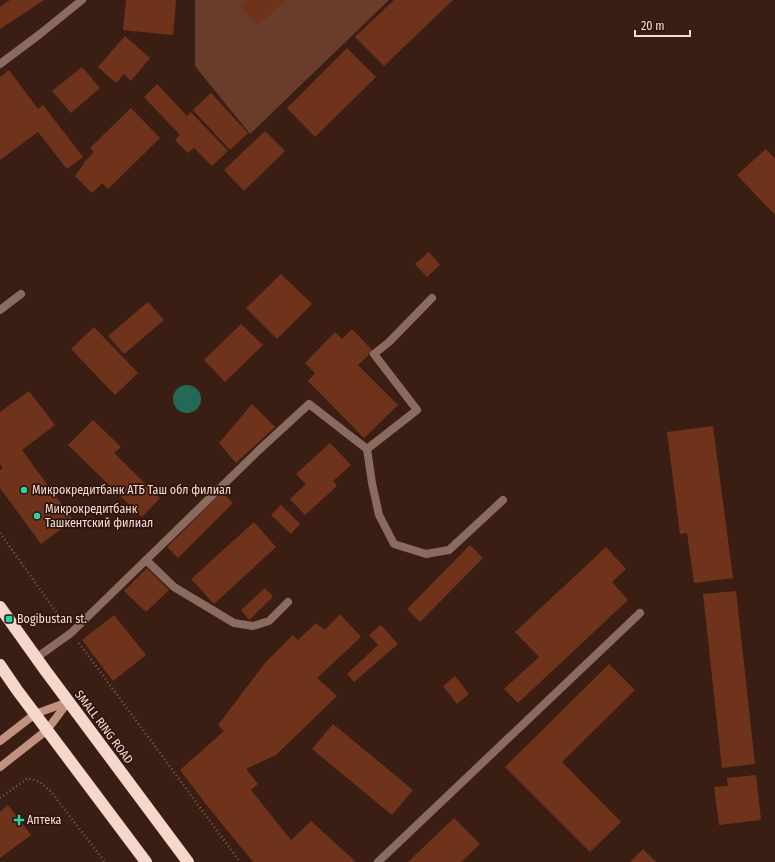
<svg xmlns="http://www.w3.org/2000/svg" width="775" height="862" font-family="'Fira Sans Condensed',sans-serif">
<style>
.green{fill:#693c2b}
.water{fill:#246856}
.building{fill:#6f331b}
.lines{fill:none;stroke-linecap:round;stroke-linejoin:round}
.path{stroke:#785e54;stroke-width:2.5;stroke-dasharray:1 3;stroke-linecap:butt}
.lane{stroke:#896b60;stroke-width:8}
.street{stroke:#896b60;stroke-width:8}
.secondary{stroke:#c29280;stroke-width:8}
.highway{stroke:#f6d7cc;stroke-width:12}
.poi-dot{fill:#28d5ad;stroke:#30140a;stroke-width:1.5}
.labels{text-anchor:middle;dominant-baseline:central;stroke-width:3.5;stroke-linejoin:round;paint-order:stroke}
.poi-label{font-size:12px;fill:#f3dfd7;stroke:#30140a;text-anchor:start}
.street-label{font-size:12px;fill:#f3dfd7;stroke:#30140a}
</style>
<rect width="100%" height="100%" fill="#3b1e13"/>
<polygon class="green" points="195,0 389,0 250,134 195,66"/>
<circle class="water" cx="187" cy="399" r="14"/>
<g class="building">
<polygon points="10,0 44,0 0,29 0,7"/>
<polygon points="126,0 176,0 173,35 123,30"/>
<polygon points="246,0 286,0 258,25 240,6"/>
<polygon points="394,0 453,0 384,66 355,37"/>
<polygon points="125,36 150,58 131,81 124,74 116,83 98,67"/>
<polygon points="347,48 376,77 315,137 287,108"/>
<polygon points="82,67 100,88 71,113 52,91"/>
<polygon points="9,70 38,109 43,105 83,157 67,169 38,132 0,160 0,77"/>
<polygon points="157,84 187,116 191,112 228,151 212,166 194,148 188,153 175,140 180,135 144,97"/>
<polygon points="211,93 248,133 230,150 193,110"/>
<polygon points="131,108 160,138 108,189 102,183 92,193 75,176 84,164 83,163 94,152 90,148"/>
<polygon points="265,131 285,151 244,191 224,170"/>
<polygon points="766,149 775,159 775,215 737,175"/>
<polygon points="429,252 440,265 427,277 415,264"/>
<polygon points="281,274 312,304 277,339 246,308"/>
<polygon points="148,302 164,320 124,354 108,336"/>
<polygon points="241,324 263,345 225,382 204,360"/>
<polygon points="94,327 138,373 115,395 71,349"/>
<polygon points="352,329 373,351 358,365 398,405 364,438 308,381 315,373 305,363 335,332 342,339"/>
<polygon points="29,391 55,425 22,450 73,520 41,544 0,488 0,470 3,468 0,464 0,412"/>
<polygon points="252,404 275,427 236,463 219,443"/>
<polygon points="93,420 121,447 114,453 160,498 142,517 68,445"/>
<polygon points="713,426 733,578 694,583 687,533 680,534 667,432"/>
<polygon points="330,443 351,465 333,481 337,486 305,515 290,499 306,484 296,474"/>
<polygon points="222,492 233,503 178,558 167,547"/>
<polygon points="281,505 300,524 291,534 271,515"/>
<polygon points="254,522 276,547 214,604 191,579"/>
<polygon points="470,545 483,558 420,622 407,609"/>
<polygon points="606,547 626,569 612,582 628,600 518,703 504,689 539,657 515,632"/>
<polygon points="147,568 169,590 146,612 124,591"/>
<polygon points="265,588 273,597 249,620 241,610"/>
<polygon points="736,591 755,764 722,768 703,594"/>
<polygon points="340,614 361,637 317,678 337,696 276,755 246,769 258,784 251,790 291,840 311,821 355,861 354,862 253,862 205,803 180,770 224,731 218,725 265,663 293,635 298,640 316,623 325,630"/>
<polygon points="114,615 146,655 113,681 82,640"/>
<polygon points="381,625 398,644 354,682 347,674 378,645 369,635"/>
<polygon points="609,664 635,690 562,762 621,822 590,852 505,767"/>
<polygon points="455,676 469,694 457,704 443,686"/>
<polygon points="333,724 413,790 392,815 312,749"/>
<polygon points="756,775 761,820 719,825 714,787 728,786 727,778"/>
<polygon points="8,805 31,835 0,858 0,812"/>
<polygon points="454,818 480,844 461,862 408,862"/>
<polygon points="643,849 656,862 630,862"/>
</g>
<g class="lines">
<g class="path">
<polyline points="0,533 64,623"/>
<polyline points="79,643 240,862"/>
<polyline points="0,798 28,778 40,782 52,793 105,862"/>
</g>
<g class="lane">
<polyline points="0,64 40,34 82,0"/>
<polyline points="0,310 21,294"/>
<polyline points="367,449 372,483 379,515 394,544 426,554 449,550 503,500"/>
<polyline points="36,658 71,633 258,451 309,404 367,449 417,410 374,354 389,342 432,298"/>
<polyline points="378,862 640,613"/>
</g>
<polyline class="street" points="146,560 174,587 234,623 253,626 269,621 288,602"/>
<g class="secondary">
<polyline points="0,741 35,714 68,702"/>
<polyline points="0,767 47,730 68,702"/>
</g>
<g class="highway">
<polyline points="0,607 45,670 188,862"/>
<polyline points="0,665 17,690 146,862"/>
</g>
</g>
<g class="poi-dot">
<circle cx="24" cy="490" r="4"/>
<circle cx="37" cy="516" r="4"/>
<rect x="5" y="615" width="8" height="8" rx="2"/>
<path d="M17 814h4v4h4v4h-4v4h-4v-4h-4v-4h4z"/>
</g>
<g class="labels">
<g class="poi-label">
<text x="32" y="490">Микрокредитбанк АТБ Таш обл филиал</text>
<text x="45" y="509">Микрокредитбанк<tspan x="45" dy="14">Ташкентский филиал</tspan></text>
<text x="17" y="619">Bogibustan st.</text>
<text x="27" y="820">Аптека</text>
</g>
<g class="street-label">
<text transform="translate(104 727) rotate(53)">SMALL RING ROAD</text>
</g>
</g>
<path d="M635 30v6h55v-6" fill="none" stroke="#f3dfd7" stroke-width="2"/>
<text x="641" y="30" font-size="12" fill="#f3dfd7" stroke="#30140a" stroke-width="3" paint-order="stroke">20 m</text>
</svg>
